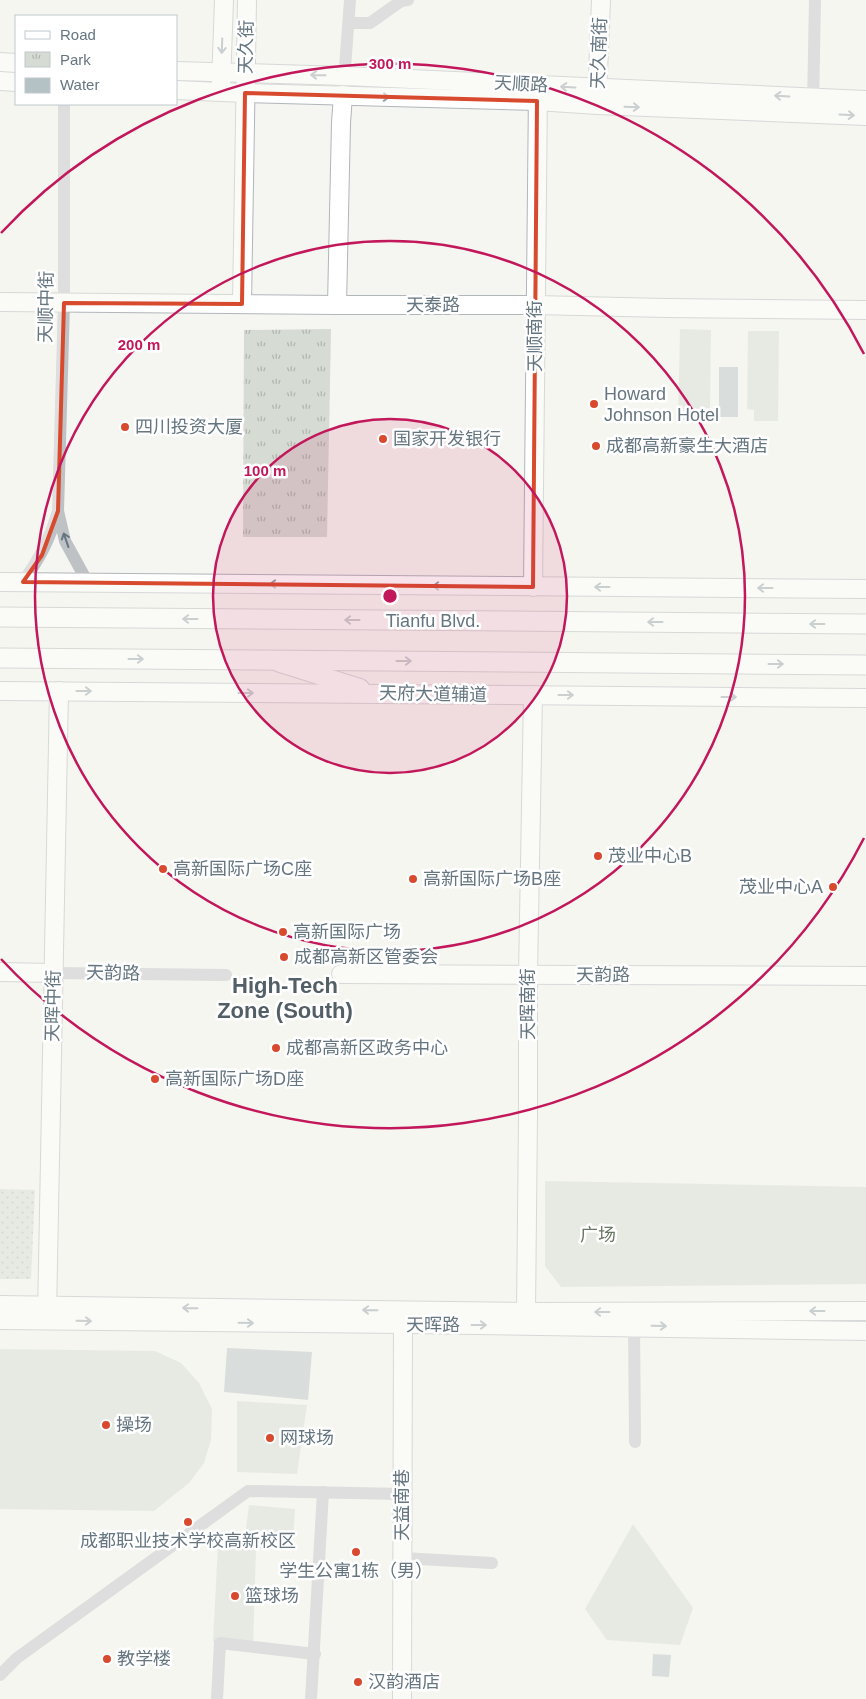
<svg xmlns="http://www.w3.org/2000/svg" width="866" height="1699" font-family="Arial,'Noto Sans SC',sans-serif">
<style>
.grass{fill:url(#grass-dots)}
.park{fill:url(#park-tufts)}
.garden{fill:#d6dbd3}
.water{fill:#b5c2c5}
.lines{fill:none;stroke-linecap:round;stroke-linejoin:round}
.secondary-casing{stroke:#b1b6ba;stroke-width:20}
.primary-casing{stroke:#b2b6b9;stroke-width:21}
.street{stroke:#bec2c5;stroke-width:12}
.secondary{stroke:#fff;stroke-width:18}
.primary{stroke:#fff;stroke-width:19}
.oneway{stroke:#949fa7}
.oneway2{stroke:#667681}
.marked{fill:none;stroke:#d84a2e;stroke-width:4;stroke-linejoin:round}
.ring{fill:none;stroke:#c2185b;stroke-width:2.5}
.poi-dot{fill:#d84a2e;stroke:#fff;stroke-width:2}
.labels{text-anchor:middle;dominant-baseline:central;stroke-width:5;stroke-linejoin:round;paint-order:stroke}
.street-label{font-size:18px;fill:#667681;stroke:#fff}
.poi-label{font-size:18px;fill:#667681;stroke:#fff;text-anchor:start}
.park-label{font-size:18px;fill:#697864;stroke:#fff}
.district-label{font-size:22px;font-weight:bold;fill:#535f66;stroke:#fff}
.centre{fill:#c2185b;stroke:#fff;stroke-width:2.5}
.ring-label{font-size:15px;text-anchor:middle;font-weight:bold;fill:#c2185b;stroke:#fff;stroke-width:5;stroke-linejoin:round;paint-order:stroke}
</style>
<defs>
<pattern id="grass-dots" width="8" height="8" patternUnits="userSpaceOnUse" patternTransform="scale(1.25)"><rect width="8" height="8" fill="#d6dbd3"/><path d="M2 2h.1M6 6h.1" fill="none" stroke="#b1b6b1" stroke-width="1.8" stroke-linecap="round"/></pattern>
<pattern id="park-tufts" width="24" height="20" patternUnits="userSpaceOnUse" patternTransform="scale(1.25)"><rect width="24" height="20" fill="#d6dbd3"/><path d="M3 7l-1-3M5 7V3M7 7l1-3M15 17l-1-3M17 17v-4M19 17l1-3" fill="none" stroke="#b1b6b1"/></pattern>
</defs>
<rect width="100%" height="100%" fill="#f5f5f1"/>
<polygon class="grass" points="0,1189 35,1190 31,1279 0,1279"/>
<polygon class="park" points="331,329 327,537 243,537 244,330"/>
<g class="garden">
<polygon points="680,329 711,330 710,408 704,409 704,420 678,420"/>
<polygon points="748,331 779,331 778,421 754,421 754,410 747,409"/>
<polygon points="545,1181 866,1187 866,1284 561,1287 545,1266"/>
<polygon points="0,1349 155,1351 181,1363 199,1383 212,1409 211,1440 204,1463 189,1483 154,1511 0,1509"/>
<polygon points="237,1401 307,1405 297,1474 237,1472"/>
<polygon points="249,1505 295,1509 293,1541 256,1549 253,1647 213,1642 218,1544 244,1544"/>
<polygon points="633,1524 693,1608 680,1645 607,1640 585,1609"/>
</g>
<g class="water">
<rect x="719" y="367" width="19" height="50"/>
<polygon points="227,1348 312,1352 308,1400 224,1392"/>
<polygon points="653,1654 671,1655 669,1677 652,1676"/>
</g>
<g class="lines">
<g class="secondary-casing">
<g id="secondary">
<polyline points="0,62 16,63"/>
<polyline points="176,71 345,76 866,100"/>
<polyline points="0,81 16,82"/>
<polyline points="221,84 224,0"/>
<polyline points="176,90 245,93 537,101 597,105 866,116"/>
<polyline points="597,99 601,0"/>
<polyline points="0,302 337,305 535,305 666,308 866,310"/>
<polyline points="242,304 247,0"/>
<polyline points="337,305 341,123 343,95"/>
<polyline points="0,582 866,589"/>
<polyline points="533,587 538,90"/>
<polyline points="280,663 360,688"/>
<polyline points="0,691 866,698"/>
<polyline points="0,972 54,973"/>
<polyline points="341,974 866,976"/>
<polyline points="0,1305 526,1312 866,1311"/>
<polyline points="526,1312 528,1116 528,975 533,695"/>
<polyline points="47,1315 59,691"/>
<path d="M0,1320C289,1323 577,1325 866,1331"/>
<polyline points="402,1699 403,1315"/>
</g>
</g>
<g class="primary-casing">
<g id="primary">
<polyline points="0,617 866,624"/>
<polyline points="0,658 866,665"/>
</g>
</g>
<g class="street">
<polyline points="350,23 370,23 401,1 408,0"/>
<polyline points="343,95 350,0"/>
<polyline points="813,106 815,0"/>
<polyline points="58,511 64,303 64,104"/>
<path d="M23,582C41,556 49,541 58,511L65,541L88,583"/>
<polyline points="54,973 226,975"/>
<polyline points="634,1320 635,1442"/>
<polyline points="402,1558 492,1563"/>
<polyline points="0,1675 17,1658 248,1491 402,1494"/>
<polyline points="217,1699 220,1643 315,1654"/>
<polyline points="311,1699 323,1492"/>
</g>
<use href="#secondary" class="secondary"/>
<use href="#primary" class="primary"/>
</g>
<defs><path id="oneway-shaft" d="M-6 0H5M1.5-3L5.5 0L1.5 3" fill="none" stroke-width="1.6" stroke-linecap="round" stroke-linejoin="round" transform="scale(1.25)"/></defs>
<g class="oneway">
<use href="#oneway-shaft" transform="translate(222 46) rotate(92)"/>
<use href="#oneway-shaft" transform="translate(318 75) rotate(-179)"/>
<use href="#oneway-shaft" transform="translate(568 87) rotate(-177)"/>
<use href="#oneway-shaft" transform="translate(782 96) rotate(-177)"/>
<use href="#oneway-shaft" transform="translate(382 97) rotate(2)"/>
<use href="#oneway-shaft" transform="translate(632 107) rotate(2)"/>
<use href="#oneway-shaft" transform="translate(847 115) rotate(3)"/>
<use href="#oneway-shaft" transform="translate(277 584) rotate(-180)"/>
<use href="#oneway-shaft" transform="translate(440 586) rotate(-180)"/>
<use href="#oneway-shaft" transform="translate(602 587) rotate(-180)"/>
<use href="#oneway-shaft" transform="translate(765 588) rotate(-180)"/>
<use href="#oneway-shaft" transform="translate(190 619) rotate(-180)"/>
<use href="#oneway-shaft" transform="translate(352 620) rotate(-180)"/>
<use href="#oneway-shaft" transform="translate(655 622) rotate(-180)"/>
<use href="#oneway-shaft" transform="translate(817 624) rotate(-180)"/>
<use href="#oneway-shaft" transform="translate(136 659)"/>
<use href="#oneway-shaft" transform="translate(404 661)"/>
<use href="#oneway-shaft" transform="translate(776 664)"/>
<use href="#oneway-shaft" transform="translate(84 691)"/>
<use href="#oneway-shaft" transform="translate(246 693)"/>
<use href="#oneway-shaft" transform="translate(566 695)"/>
<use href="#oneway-shaft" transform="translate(729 697)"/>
<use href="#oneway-shaft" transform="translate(190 1308) rotate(-179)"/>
<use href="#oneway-shaft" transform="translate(370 1310) rotate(-179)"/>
<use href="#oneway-shaft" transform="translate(817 1311) rotate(180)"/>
<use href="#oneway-shaft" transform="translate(602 1312) rotate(-180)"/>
<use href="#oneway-shaft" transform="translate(84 1321) rotate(1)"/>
<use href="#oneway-shaft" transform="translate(246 1323) rotate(1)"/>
<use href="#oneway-shaft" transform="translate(479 1325)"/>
<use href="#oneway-shaft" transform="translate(659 1326) rotate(1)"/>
</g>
<use class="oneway2" href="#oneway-shaft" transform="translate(66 540) rotate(-109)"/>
<path d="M0 0H866V1699H0ZM245,93L537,101L533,587L23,582L42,555L58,511L64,303L242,304Z" fill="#f5f5f1" fill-opacity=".55" fill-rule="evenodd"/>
<path class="marked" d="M245,93L537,101L533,587L23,582L42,555L58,511L64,303L242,304Z"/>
<circle cx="390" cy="596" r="177" fill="#c2185b" fill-opacity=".12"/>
<g class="ring">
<circle cx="390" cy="596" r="177"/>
<circle cx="390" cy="596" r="355"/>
<path d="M864 838A532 532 0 0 1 1 959M1 233A532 532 0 0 1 864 354"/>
</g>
<g class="poi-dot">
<circle cx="594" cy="404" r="5"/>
<circle cx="125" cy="427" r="5"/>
<circle cx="383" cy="439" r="5"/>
<circle cx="596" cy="446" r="5"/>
<circle cx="598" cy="856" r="5"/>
<circle cx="163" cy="869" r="5"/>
<circle cx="413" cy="879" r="5"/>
<circle cx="833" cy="887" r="5"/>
<circle cx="283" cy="932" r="5"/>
<circle cx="284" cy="957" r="5"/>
<circle cx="276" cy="1048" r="5"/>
<circle cx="155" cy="1079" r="5"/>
<circle cx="106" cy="1425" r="5"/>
<circle cx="270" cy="1438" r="5"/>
<circle cx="188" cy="1522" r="5"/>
<circle cx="356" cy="1552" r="5"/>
<circle cx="235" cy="1596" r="5"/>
<circle cx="107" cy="1659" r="5"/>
<circle cx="358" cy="1682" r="5"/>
</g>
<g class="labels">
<g class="street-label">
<text transform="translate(246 47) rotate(-89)">天久街</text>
<text transform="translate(599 53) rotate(-88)">天久南街</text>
<text transform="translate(521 84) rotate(3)">天顺路</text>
<text x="433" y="305">天泰路</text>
<text transform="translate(46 307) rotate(-89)">天顺中街</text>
<text transform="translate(535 336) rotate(-90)">天顺南街</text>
<text x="433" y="621">Tianfu Blvd.</text>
<text transform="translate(433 694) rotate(1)">天府大道辅道</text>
<text transform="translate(113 973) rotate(1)">天韵路</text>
<text x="603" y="975">天韵路</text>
<text transform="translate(528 1004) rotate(-90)">天晖南街</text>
<text transform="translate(53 1006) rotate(-89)">天晖中街</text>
<text x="433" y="1325">天晖路</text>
<text transform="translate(402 1505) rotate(-90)">天益南巷</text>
</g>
<g class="poi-label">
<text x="604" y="394">Howard<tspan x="604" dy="21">Johnson Hotel</tspan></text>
<text x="135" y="427">四川投资大厦</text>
<text x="393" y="439">国家开发银行</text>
<text x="606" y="446">成都高新豪生大酒店</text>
<text x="608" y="856">茂业中心B</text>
<text x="173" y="869">高新国际广场C座</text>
<text x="423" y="879">高新国际广场B座</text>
<text x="823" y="887" text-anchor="end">茂业中心A</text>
<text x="293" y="932">高新国际广场</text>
<text x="294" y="957">成都高新区管委会</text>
<text x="286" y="1048">成都高新区政务中心</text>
<text x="165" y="1079">高新国际广场D座</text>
<text x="116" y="1425">操场</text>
<text x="280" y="1438">网球场</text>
<text x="188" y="1541" text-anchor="middle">成都职业技术学校高新校区</text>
<text x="356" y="1571" text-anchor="middle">学生公寓1栋（男）</text>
<text x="245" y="1596">篮球场</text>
<text x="117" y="1659">教学楼</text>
<text x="368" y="1682">汉韵酒店</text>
</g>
<g class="park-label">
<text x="598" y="1235">广场</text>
</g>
<g class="district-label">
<text x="285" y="985">High-Tech<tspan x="285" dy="25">Zone (South)</tspan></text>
</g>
</g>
<circle cx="390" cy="596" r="8" class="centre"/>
<g class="ring-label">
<text x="390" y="69">300 m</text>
<text x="139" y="350">200 m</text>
<text x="265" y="476">100 m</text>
</g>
<rect x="15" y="15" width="162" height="90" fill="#ffffff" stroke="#c2c8cd"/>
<rect x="25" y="31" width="25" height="8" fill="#ffffff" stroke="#c2c8cd"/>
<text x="60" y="40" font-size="15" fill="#667681">Road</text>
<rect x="25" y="52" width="25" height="15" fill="url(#park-tufts)" stroke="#c2c8cd"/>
<text x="60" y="65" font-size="15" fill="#667681">Park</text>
<rect x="25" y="78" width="25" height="15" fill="#b5c2c5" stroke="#c2c8cd"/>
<text x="60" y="90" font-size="15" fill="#667681">Water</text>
</svg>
